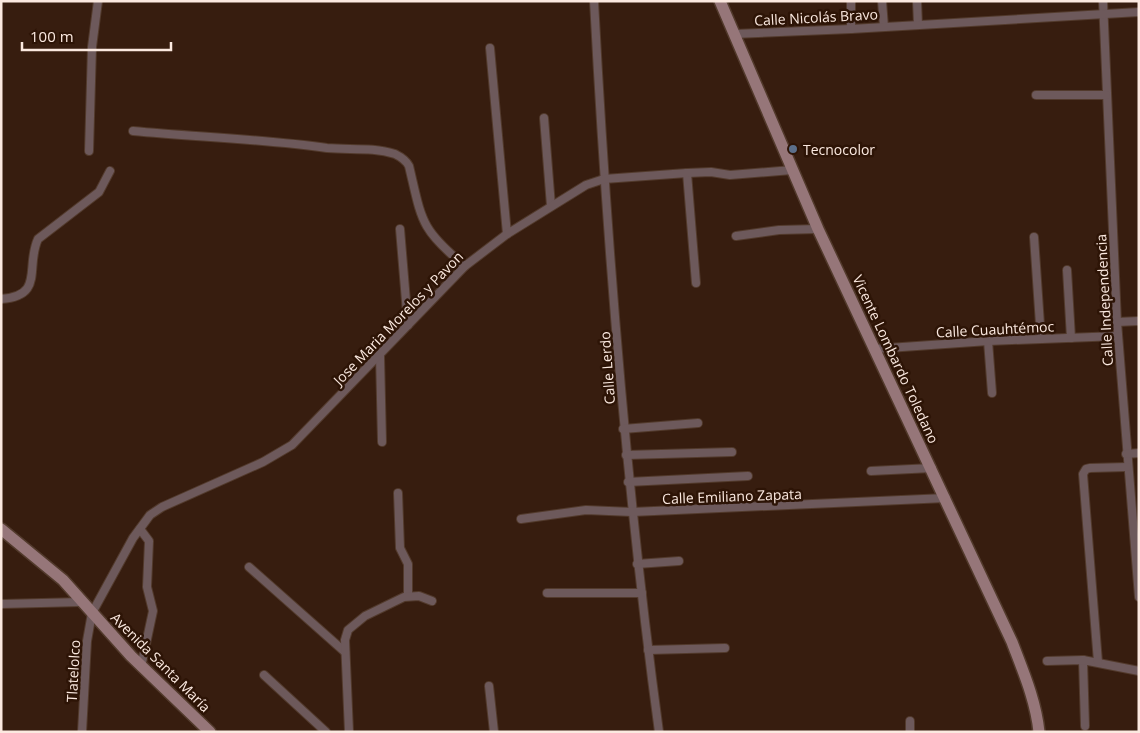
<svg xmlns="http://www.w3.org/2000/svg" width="1140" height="733" font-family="'Open Sans',sans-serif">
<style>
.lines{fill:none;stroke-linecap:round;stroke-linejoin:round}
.street-casing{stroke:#523a2c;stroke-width:10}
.secondary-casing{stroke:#523a2c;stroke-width:14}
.street{stroke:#6d595b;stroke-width:8}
.secondary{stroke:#967679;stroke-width:11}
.service-dot{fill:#5c6f8a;stroke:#2d1406;stroke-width:2}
.labels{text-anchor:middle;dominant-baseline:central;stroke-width:5;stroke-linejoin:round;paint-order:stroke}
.street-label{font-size:14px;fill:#fbe9e0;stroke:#2d1406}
.poi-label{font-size:14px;fill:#fbe9e0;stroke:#2d1406;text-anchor:start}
</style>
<rect width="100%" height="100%" fill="#371d0f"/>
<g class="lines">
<g class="street-casing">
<g id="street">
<path d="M594,1C607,245 626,489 659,732"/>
<polyline points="851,1 851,29"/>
<polyline points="882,1 884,27"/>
<polyline points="917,1 918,25"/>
<polyline points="1103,1 1117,322 1139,597"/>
<polyline points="734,34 851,29 1139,12"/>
<polyline points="490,48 507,234"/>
<polyline points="1036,95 1106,95"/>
<polyline points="544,118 551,206"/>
<path d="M133,131C198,137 263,139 327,148C350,150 373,147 395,154C401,157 406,160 409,166C422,221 420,229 465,266"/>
<polyline points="89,151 92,47 98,1"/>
<polyline points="687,173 696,283"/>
<polyline points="400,229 408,325"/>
<polyline points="736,236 779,230 818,229"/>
<polyline points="1034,237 1041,339"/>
<polyline points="1067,270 1071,338"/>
<path d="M1,299C45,296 25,267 38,239L99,192L110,171"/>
<polyline points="1117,322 1139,321"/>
<polyline points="988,341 992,393"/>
<polyline points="874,349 988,341 1118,336"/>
<polyline points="380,356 382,442"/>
<polyline points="623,429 698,423"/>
<polyline points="1126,454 1139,453"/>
<polyline points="626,455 732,452"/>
<polyline points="871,471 932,468"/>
<polyline points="628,482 748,476"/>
<polyline points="398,493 400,548 408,564 408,595"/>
<polyline points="521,519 586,510 632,512 946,498"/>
<polyline points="140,529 149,541 147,587 153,611 141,667"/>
<polyline points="637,564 679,561"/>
<polyline points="249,567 345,652"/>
<polyline points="547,593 642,593"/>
<polyline points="1,604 82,602"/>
<polyline points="648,650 725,648"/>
<polyline points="1083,660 1085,726"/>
<polyline points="1047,661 1083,660 1139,671"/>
<polyline points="1098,662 1083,474 1086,469 1090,468 1127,467"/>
<polyline points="264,675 326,732"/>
<polyline points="489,686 494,732"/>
<polyline points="910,721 910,732"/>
<polyline points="82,732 87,641 92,613 133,538 150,515 162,507 263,462 292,445 465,266 507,234 586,185 604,179 687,173 711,172 730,175 792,170"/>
<polyline points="349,732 345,640 348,630 365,616 404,597 419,596 432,601"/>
</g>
</g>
<g class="secondary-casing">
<g id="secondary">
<path d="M720,1L818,229L1012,642C1023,671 1036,701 1039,732"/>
<polyline points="1,529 63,580 131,656 210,732"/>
</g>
</g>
<use href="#street" class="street"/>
<use href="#secondary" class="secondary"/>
</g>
<circle class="service-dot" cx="793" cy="149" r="5"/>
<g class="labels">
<g class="street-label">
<text transform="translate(816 17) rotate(-3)">Calle Nicolás Bravo</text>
<text transform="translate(1104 300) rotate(-93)">Calle Independencia</text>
<text transform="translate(398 318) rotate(-46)">Jose Maria Morelos y Pavon</text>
<text transform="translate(995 329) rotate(-3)">Calle Cuauhtémoc</text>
<text transform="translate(896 359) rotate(65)">Vicente Lombardo Toledano</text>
<text transform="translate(607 368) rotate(-94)">Calle Lerdo</text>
<text transform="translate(732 496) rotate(-2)">Calle Emiliano Zapata</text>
<text transform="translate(161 662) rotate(45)">Avenida Santa María</text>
<text transform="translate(73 671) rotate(-87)">Tlatelolco</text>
</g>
<g class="poi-label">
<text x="803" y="149">Tecnocolor</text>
</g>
</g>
<rect width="1140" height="733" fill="none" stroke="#fbe9e0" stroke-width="5"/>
<path d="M22 42v8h149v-8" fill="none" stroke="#fbe9e0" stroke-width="2.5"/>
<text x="30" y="42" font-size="15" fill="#fbe9e0" stroke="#2d1406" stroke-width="4" paint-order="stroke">100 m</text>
</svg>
